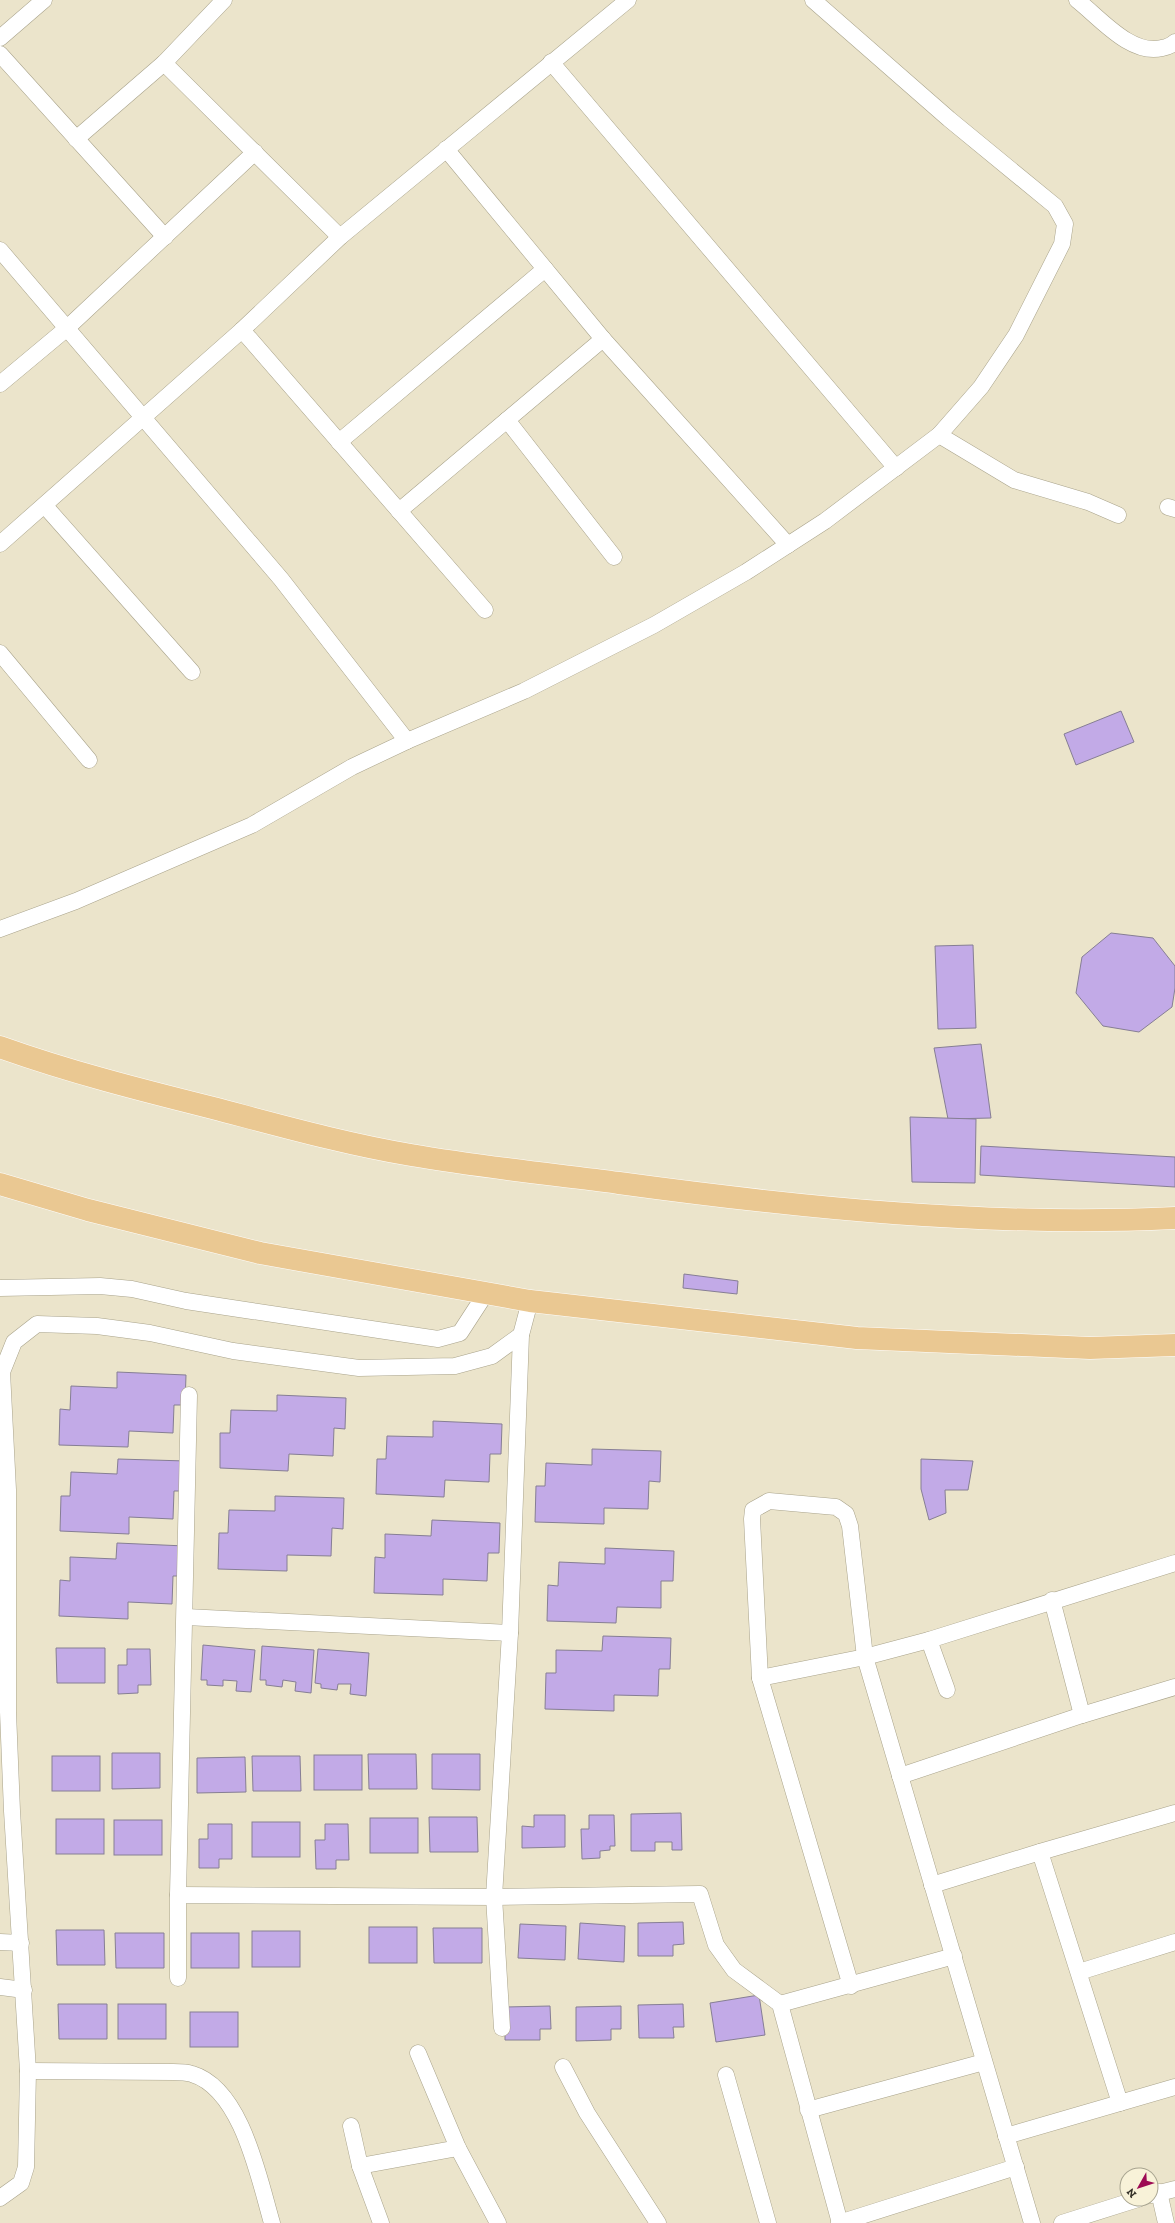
<svg xmlns="http://www.w3.org/2000/svg" width="1175" height="2223" font-family="'Zilla Slab',serif">
<style>
.building{fill:#c2aae7;stroke:#867e94}
.lines{fill:none;stroke-linecap:round;stroke-linejoin:round}
.minor-casing{stroke:#a9a38b;stroke-width:17}
.trunk-casing{stroke:#fff;stroke-width:23}
.minor{stroke:#fff;stroke-width:16}
.trunk{stroke:#eac892;stroke-width:22}
</style>
<rect width="100%" height="100%" fill="#ebe4cb"/>
<g class="building">
<polygon points="1121,711 1134,742 1076,765 1064,734"/>
<polygon points="1111,933 1153,938 1175,966 1175,988 1172,1007 1139,1032 1103,1026 1076,993 1082,957"/>
<polygon points="973,945 976,1028 938,1029 935,946"/>
<polygon points="981,1044 991,1118 948,1119 934,1048"/>
<polygon points="910,1117 976,1119 975,1183 912,1182"/>
<polygon points="981,1146 1175,1157 1175,1187 980,1175"/>
<polygon points="684,1274 738,1281 737,1294 683,1288"/>
<polygon points="117,1372 186,1375 185,1405 174,1405 173,1433 129,1431 128,1447 59,1445 60,1409 70,1410 71,1386 117,1388"/>
<polygon points="277,1395 346,1398 345,1429 334,1428 333,1456 289,1454 288,1471 220,1468 220,1433 230,1433 231,1410 277,1411"/>
<polygon points="433,1421 502,1424 501,1454 490,1454 489,1482 445,1480 444,1497 376,1494 377,1459 386,1459 387,1436 433,1437"/>
<polygon points="592,1449 661,1451 660,1482 649,1481 648,1509 604,1508 604,1524 535,1522 536,1486 545,1486 546,1463 592,1465"/>
<polygon points="118,1459 186,1461 185,1491 174,1491 173,1519 129,1517 129,1534 60,1531 61,1496 70,1496 71,1472 117,1474"/>
<polygon points="921,1459 973,1461 968,1490 945,1490 946,1513 929,1520 921,1489"/>
<polygon points="275,1496 344,1498 343,1529 332,1528 331,1556 287,1555 287,1571 218,1569 219,1533 228,1533 229,1510 275,1511"/>
<polygon points="432,1520 500,1523 499,1553 488,1553 487,1581 443,1579 443,1595 374,1593 375,1557 385,1558 385,1534 431,1536"/>
<polygon points="117,1543 185,1546 184,1576 173,1576 172,1604 128,1602 128,1619 59,1616 60,1580 70,1581 70,1557 116,1559"/>
<polygon points="605,1548 674,1551 673,1581 661,1581 661,1608 617,1607 616,1623 547,1621 548,1585 558,1586 559,1562 605,1564"/>
<polygon points="603,1636 671,1638 670,1669 659,1669 658,1696 614,1695 614,1711 545,1709 546,1673 556,1673 556,1650 602,1651"/>
<polygon points="203,1645 255,1650 251,1692 236,1691 237,1681 223,1680 223,1686 207,1685 207,1680 201,1680"/>
<polygon points="262,1646 314,1650 311,1693 295,1691 296,1682 283,1680 282,1687 266,1685 266,1680 260,1680"/>
<polygon points="56,1648 105,1648 105,1683 57,1683"/>
<polygon points="127,1649 150,1649 151,1685 138,1685 138,1693 118,1694 118,1665 127,1665"/>
<polygon points="318,1649 369,1653 366,1696 350,1694 351,1684 338,1684 337,1690 321,1688 321,1684 315,1683"/>
<polygon points="112,1753 160,1753 160,1788 112,1789"/>
<polygon points="368,1754 416,1754 417,1789 369,1789"/>
<polygon points="432,1754 480,1754 480,1790 432,1789"/>
<rect x="314" y="1755" width="48" height="35"/>
<rect x="52" y="1756" width="48" height="35"/>
<polygon points="252,1756 300,1756 301,1791 253,1791"/>
<polygon points="245,1757 246,1792 197,1793 197,1758"/>
<polygon points="681,1813 682,1850 672,1850 672,1842 655,1842 655,1851 631,1851 631,1814"/>
<polygon points="534,1815 565,1815 565,1847 522,1848 522,1826 534,1827"/>
<polygon points="589,1815 614,1815 615,1846 610,1846 610,1850 600,1851 600,1858 582,1859 581,1829 589,1829"/>
<polygon points="429,1817 477,1817 478,1852 430,1852"/>
<rect x="370" y="1818" width="48" height="35"/>
<rect x="56" y="1819" width="48" height="35"/>
<rect x="114" y="1820" width="48" height="35"/>
<rect x="252" y="1822" width="48" height="35"/>
<polygon points="208,1824 232,1824 232,1859 219,1859 219,1868 199,1868 199,1839 208,1839"/>
<polygon points="325,1824 348,1824 349,1860 336,1860 336,1869 316,1869 315,1840 325,1840"/>
<polygon points="683,1922 684,1944 673,1945 673,1956 638,1956 638,1923"/>
<polygon points="580,1923 625,1926 624,1962 578,1959"/>
<polygon points="520,1924 566,1926 565,1960 518,1958"/>
<rect x="369" y="1927" width="48" height="36"/>
<polygon points="433,1928 482,1928 482,1963 434,1963"/>
<polygon points="56,1930 104,1930 105,1965 57,1965"/>
<rect x="252" y="1931" width="48" height="36"/>
<polygon points="115,1933 164,1933 164,1968 116,1968"/>
<rect x="191" y="1933" width="48" height="35"/>
<polygon points="759,1995 765,2035 716,2042 710,2003"/>
<polygon points="58,2004 107,2004 107,2039 59,2039"/>
<rect x="118" y="2004" width="48" height="35"/>
<polygon points="683,2004 684,2027 673,2027 674,2038 639,2038 638,2005"/>
<polygon points="550,2006 551,2029 540,2029 540,2040 505,2040 505,2007"/>
<polygon points="621,2006 621,2029 611,2029 611,2040 576,2041 576,2007"/>
<rect x="190" y="2012" width="48" height="35"/>
</g>
<g class="lines">
<g class="minor-casing">
<g id="minor">
<path d="M1077,0C1100,18 1131,56 1162,48C1168,47 1171,46 1175,42"/>
<polyline points="0,38 44,0"/>
<polyline points="0,54 165,237"/>
<polyline points="551,62 896,468"/>
<polyline points="164,63 340,237"/>
<polyline points="76,139 164,63 224,0"/>
<polyline points="446,149 603,339 788,545"/>
<polyline points="0,250 281,579 407,741"/>
<polyline points="242,330 485,610"/>
<polyline points="0,384 66,329 255,152"/>
<polyline points="507,420 614,557"/>
<polyline points="939,435 1014,480 1088,502 1118,515"/>
<polyline points="339,442 545,269"/>
<polyline points="45,506 192,672"/>
<polyline points="1168,507 1175,509"/>
<polyline points="399,511 603,339"/>
<polyline points="0,544 242,330 340,237 628,0"/>
<polyline points="0,653 89,760"/>
<polyline points="0,929 76,901 252,825 352,767 407,741 524,691 654,625 746,572 825,521 939,435 981,387 1016,335 1062,244 1065,224 1055,206 949,119 813,0"/>
<polyline points="0,1288 100,1286 132,1289 186,1301 438,1339 460,1333 486,1293"/>
<polyline points="1052,1600 1082,1715"/>
<polyline points="186,1617 510,1633"/>
<polyline points="929,1640 947,1690"/>
<polyline points="760,1678 865,1657 929,1640 1175,1563"/>
<polyline points="900,1776 1082,1715 1175,1687"/>
<polyline points="1040,1852 1120,2103"/>
<polyline points="932,1885 1040,1852 1175,1813"/>
<polyline points="178,1895 189,1395"/>
<polyline points="0,1942 21,1943"/>
<polyline points="1079,1972 1175,1942"/>
<polyline points="178,1978 178,1895 494,1897 700,1894 716,1945 734,1970 780,2004 840,2223"/>
<polyline points="851,1986 760,1678 752,1519 753,1510 769,1501 836,1507 846,1514 850,1526 865,1657 1032,2223"/>
<polyline points="0,1987 24,1990"/>
<polyline points="780,2004 954,1956"/>
<polyline points="502,2028 494,1897 510,1633 521,1335 530,1301"/>
<polyline points="418,2053 458,2148 498,2223"/>
<polyline points="563,2067 587,2113 658,2223"/>
<path d="M28,2071L173,2072C179,2072 186,2072 192,2074C242,2089 259,2179 272,2223"/>
<polyline points="726,2075 768,2223"/>
<polyline points="808,2110 984,2062"/>
<polyline points="351,2126 360,2166 381,2223"/>
<polyline points="1006,2136 1175,2087"/>
<polyline points="360,2166 458,2148"/>
<polyline points="1159,2192 1166,2223"/>
<polyline points="1151,2195 1175,2189"/>
<polyline points="0,2198 21,2183 26,2167 28,2071 12,1811 8,1712 8,1490 2,1372 14,1342 37,1324 97,1326 150,1333 233,1351 359,1368 455,1366 492,1356 521,1335"/>
<polyline points="839,2223 1016,2167"/>
<polyline points="1062,2223 1138,2199"/>
</g>
</g>
<g class="trunk-casing">
<g id="trunk">
<path d="M0,1047C70,1072 141,1090 213,1108C278,1125 345,1144 411,1155C480,1167 550,1174 619,1183C803,1208 990,1227 1175,1218"/>
<polyline points="0,1184 88,1210 260,1253 530,1301 857,1338 1090,1348 1175,1345"/>
</g>
</g>
<use href="#minor" class="minor"/>
<use href="#trunk" class="trunk"/>
</g>
<g transform="translate(1139 2187) rotate(231)"><circle r="19" fill="#f8f2d8" stroke="#a8a490"/>
<path d="M0-3L7 15L0 10L-7 15Z" fill="#9e0b54"/>
<text y="-6" font-size="11" font-weight="bold" text-anchor="middle" fill="#312e25">N</text>
</g>
</svg>
